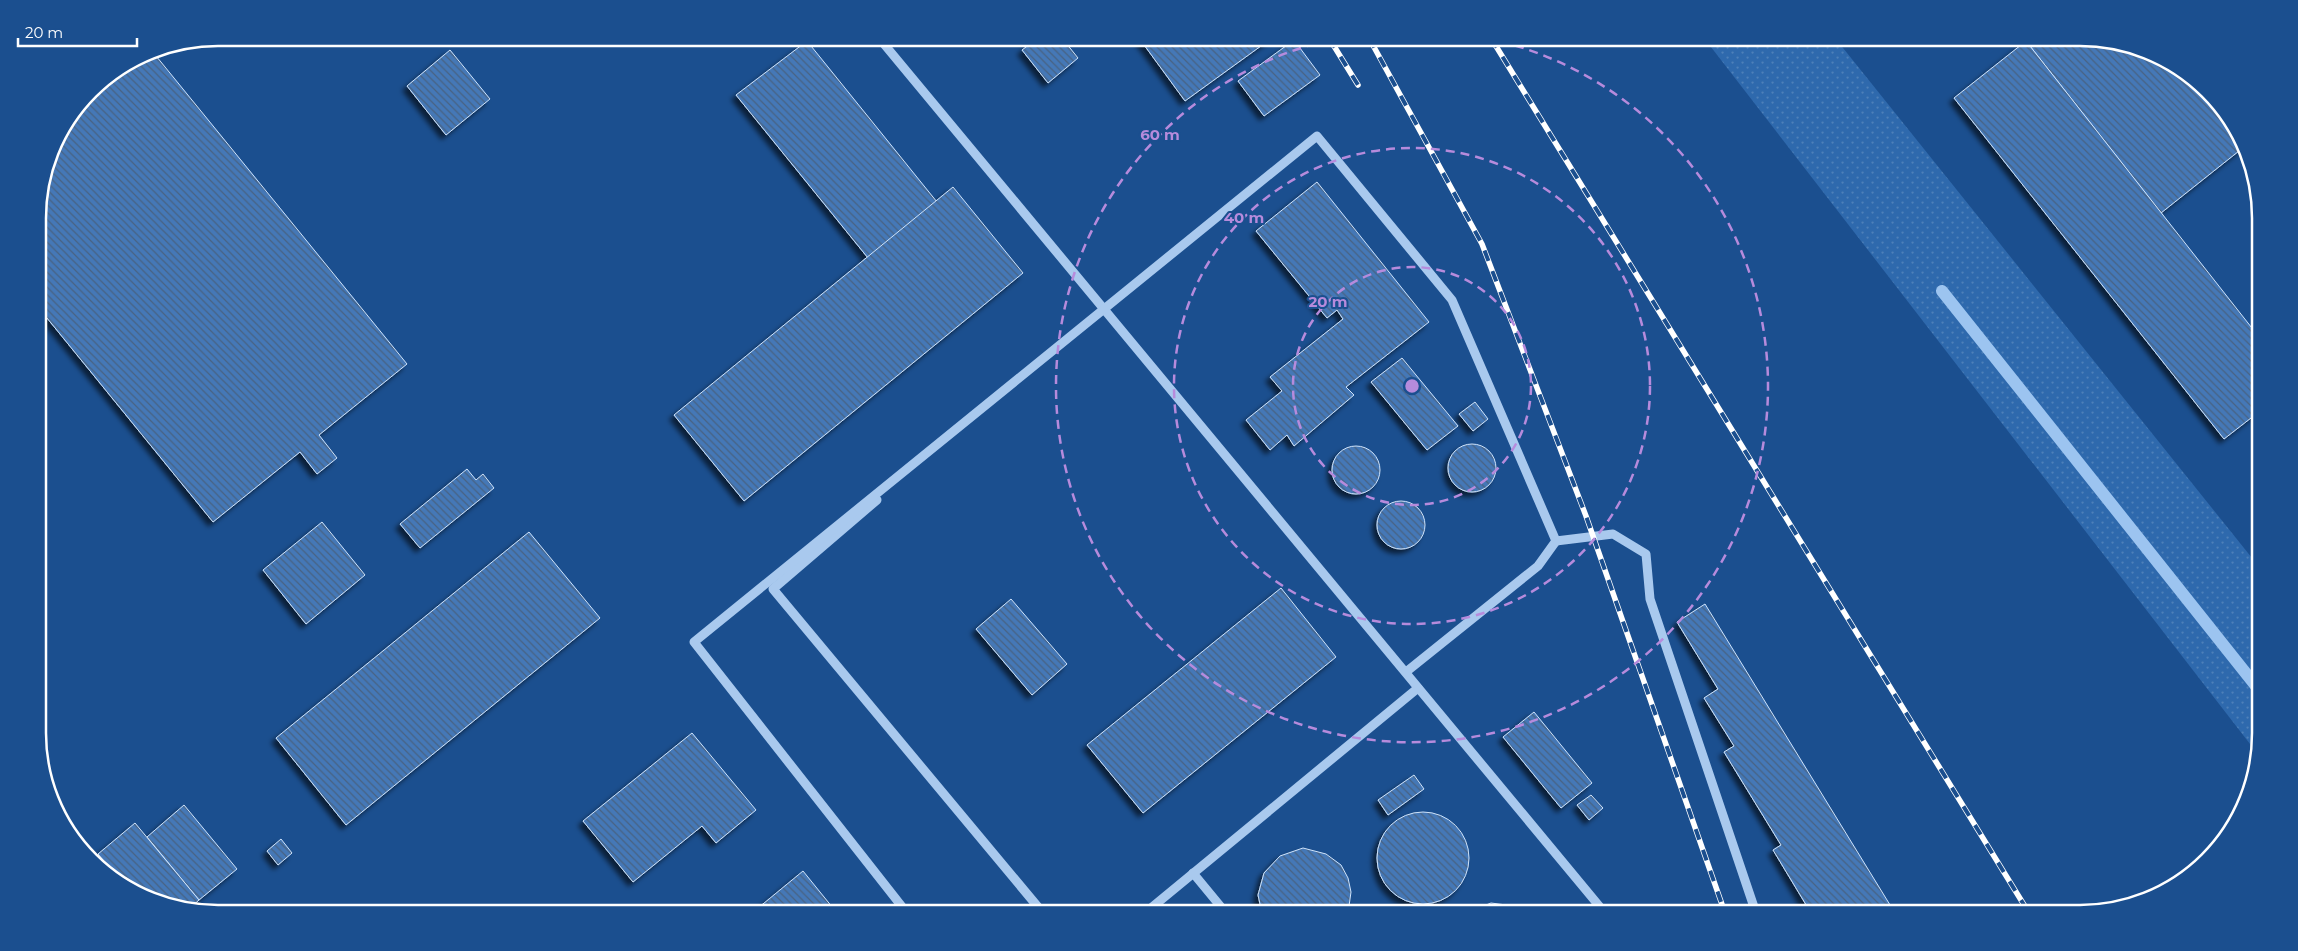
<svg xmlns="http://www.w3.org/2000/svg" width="2298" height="951" font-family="Montserrat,sans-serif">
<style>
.grass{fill:url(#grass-dots)}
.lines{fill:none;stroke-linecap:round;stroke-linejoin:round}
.stream{stroke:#9cc4f0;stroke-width:12}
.building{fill:url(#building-back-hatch);stroke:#cfe3fa;filter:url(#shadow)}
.minor{stroke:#a9c9ee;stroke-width:9}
.rail-casing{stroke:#fff;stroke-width:5.5}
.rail{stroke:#1b4f8f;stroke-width:4;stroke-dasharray:11;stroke-linecap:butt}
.ring{fill:none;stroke:#b68bdc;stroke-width:2.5;stroke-dasharray:9 6}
.rim{fill:none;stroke:#fff;stroke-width:2.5}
.centre{fill:#b68bdc;stroke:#1b4f8f;stroke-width:2.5}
.ring-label{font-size:15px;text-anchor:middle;font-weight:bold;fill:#b68bdc;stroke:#1b4f8f;stroke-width:4;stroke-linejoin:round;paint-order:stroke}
</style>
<defs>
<pattern id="grass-dots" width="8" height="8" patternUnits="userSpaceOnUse" patternTransform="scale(1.25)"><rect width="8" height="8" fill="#2e69ad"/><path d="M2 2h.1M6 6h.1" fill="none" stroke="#4d80b9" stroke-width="1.8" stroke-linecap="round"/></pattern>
<pattern id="building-back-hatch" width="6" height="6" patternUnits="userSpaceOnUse" patternTransform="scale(1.25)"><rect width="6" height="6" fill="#4478b7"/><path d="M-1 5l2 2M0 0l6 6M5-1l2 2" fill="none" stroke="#486282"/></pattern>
<filter id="shadow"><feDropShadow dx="-4.5" dy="4.5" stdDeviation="2.5" flood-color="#0009"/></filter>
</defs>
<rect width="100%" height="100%" fill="#1b4f8f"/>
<polygon class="grass" points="1704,38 1835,38 2260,568 2260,733 2257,753"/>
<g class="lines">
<polyline class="stream" points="1942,291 2260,691"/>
</g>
<g class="building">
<polygon points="1038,38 1062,38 1078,58 1048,83 1022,50"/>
<polygon points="1139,38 1272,38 1185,101"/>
<polygon points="2030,38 2080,38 2138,47 2211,96 2242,138 2244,147 2161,213 2026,41"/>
<polygon points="1294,40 1320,75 1264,116 1238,81"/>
<polygon points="807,41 937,202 868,258 736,95"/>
<polygon points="2026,41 2259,337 2260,411 2224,439 1954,98"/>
<polygon points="450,50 490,99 446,135 407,86"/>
<polygon points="149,51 152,51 407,364 319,435 337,458 317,474 300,452 213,522 38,307 38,206 56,138 99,82"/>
<polygon points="1317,182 1429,322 1346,387 1354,395 1294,446 1287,435 1270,450 1246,420 1282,391 1270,377 1343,319 1337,310 1327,318 1256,231"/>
<polygon points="953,187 1023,273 744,501 674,415"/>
<polygon points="1402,358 1458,426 1427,450 1371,382"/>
<polygon points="1475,402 1488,419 1473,431 1459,414"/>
<circle cx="1472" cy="468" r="24"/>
<circle cx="1356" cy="470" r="24"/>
<polygon points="467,469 476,480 483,474 494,488 420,548 400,524"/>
<circle cx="1401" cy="525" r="24"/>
<polygon points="322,522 365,575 306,624 263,570"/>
<polygon points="529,532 600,618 346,825 276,738"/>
<polygon points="1281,588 1336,657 1143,813 1087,745"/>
<polygon points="1011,599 1067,664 1032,695 976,629"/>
<polygon points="1705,604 1895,913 1811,913 1773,850 1781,845 1724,752 1734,746 1704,698 1718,689 1677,622"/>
<polygon points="1534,712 1592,783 1561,808 1503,737"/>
<polygon points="692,733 756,810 716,843 702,826 633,882 583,821"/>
<polygon points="1414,775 1424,789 1388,815 1378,800"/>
<polygon points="1591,795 1603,808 1589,820 1577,805"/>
<polygon points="184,805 237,869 199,900 147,837"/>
<circle cx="1423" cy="858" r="46"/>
<polygon points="135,823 199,900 189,909 160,904 114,873 98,854"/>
<polygon points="281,839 292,853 278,865 267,851"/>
<polygon points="1303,848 1326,854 1341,865 1348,878 1351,892 1348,913 1262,913 1258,895 1264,873 1280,856"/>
<polygon points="803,871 837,913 752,913"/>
<polygon points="1491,903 1514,906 1525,913 1466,913"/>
</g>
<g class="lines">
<g class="minor">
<polyline points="879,38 1605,913"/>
<polyline points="877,500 773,589 1043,913"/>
<polyline points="1556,541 1613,534 1646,554 1650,599 1756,913"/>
<polyline points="1193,873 1226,913"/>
<polyline points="907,913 694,642 1317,136 1452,300 1556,541 1538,566 1406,672"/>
<polyline points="1145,913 1418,688"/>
</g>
<g class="rail-casing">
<g id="rail">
<polyline points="1329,38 1358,85"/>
<polyline points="1369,38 1482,244 1586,516 1725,913"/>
<polyline points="1491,38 2029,913"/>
</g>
</g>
<use href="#rail" class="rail"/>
</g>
<g class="ring">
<circle cx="1412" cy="386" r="119"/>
<circle cx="1412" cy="386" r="238"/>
<path d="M1486 38A356 356 0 1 1 1338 38"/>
</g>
<path d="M0 0H2298V951H0ZM218 46H2080A172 172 0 0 1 2252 218V733A172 172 0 0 1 2080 905H218A172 172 0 0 1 46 733V218A172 172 0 0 1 218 46Z" fill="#1b4f8f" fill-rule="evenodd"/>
<path class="rim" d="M218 46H2080A172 172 0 0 1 2252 218V733A172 172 0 0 1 2080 905H218A172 172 0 0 1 46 733V218A172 172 0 0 1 218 46Z"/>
<circle cx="1412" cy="386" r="8" class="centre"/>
<g class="ring-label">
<text x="1160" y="140">60 m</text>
<text x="1244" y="223">40 m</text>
<text x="1328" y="307">20 m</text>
</g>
<path d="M18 38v8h119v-8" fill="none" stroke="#ffffff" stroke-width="2.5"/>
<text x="25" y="38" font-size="15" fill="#ffffff" stroke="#1b4f8f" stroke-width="4" paint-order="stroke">20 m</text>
</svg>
